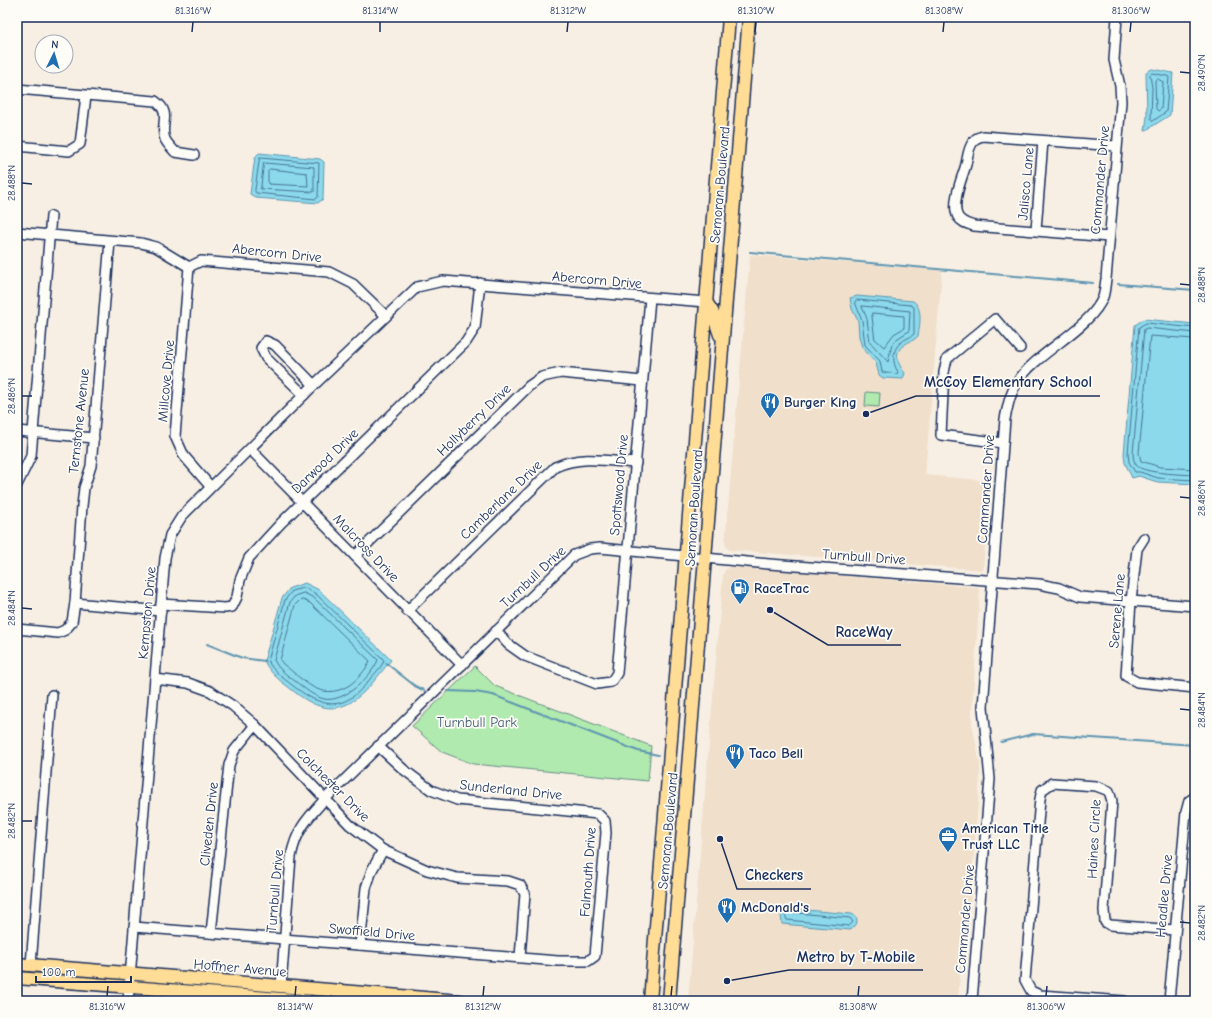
<svg xmlns="http://www.w3.org/2000/svg" width="1212" height="1018" font-family="'Comic Neue',sans-serif">
<style>
.built{fill:#f0dfcb}
.park{fill:#b0eaae;stroke:#668c86}
.water{fill:#8bd9ea;stroke:#5e95b2}
.lines{fill:none;stroke-linecap:round;stroke-linejoin:round}
.shore{stroke:#487396;stroke-width:1}
.stream{stroke:#5e95b2;stroke-width:2}
.minor-casing{stroke:#1b2f5e;stroke-width:12}
.major-casing{stroke:#1b2f5e;stroke-width:15}
.minor{stroke:#fdfcf7;stroke-width:9}
.major{stroke:#ffdd96;stroke-width:12}
.ticks{fill:none;stroke:#1b2f5e;stroke-width:1.5}
.labels{text-anchor:middle;dominant-baseline:central;stroke-width:3.5;stroke-linejoin:round;paint-order:stroke}
.street-label{font-size:14px;fill:#1b2f5e;stroke:#fdfcf7}
.poi-label{font-size:14px;font-weight:bold;fill:#1b2f5e;stroke:#fdfcf7;text-anchor:start}
.park-label{font-size:14px;fill:#405e72;stroke:#fdfcf7}
.leader{fill:none;stroke:#1b2f5e;stroke-width:1.5}
.callout-dot{fill:#1b2f5e;stroke:#fdfcf7;stroke-width:1.5}
.callout-label{font-size:15px;text-anchor:middle;font-weight:bold;fill:#1b2f5e;stroke:#fdfcf7;stroke-width:3.5;stroke-linejoin:round;paint-order:stroke}
.neatline{fill:none;stroke:#1b2f5e;stroke-width:1.5}
.ticks-label{font-size:10px;text-anchor:middle;fill:#1b2f5e}
</style>
<rect width="100%" height="100%" fill="#f7efe3"/>
<filter id="ink" filterUnits="userSpaceOnUse"><feTurbulence type="fractalNoise" baseFrequency=".025" numOctaves="2"/><feDisplacementMap in="SourceGraphic" scale="8" xChannelSelector="R" yChannelSelector="G"/><feConvolveMatrix kernelMatrix="1 2 1 2 8 2 1 2 1" color-interpolation-filters="sRGB"/></filter>
<g filter="url(#ink)">
<g class="built">
<polygon points="750,255 942,270 925,475 990,481 983,570 730,550 727,548 725,542"/>
<polygon points="730,567 976,587 980,591 972,710 972,723 980,764 980,779 967,940 963,940 958,1001 688,1001 723,574 725,570"/>
<polygon points="136,989 176,993 175,1001 135,1001"/>
</g>
<g class="park">
<polygon points="866,392 880,393 879,407 865,406"/>
<polygon points="475,666 495,686 651,746 648,781 473,764 442,752 412,726"/>
</g>
<g class="water">
<polygon points="1152,69 1173,73 1170,115 1145,131 1147,116 1146,72"/>
<polygon points="259,153 320,159 324,162 323,199 318,203 256,198 250,194 255,157"/>
<path d="M857,296L913,301C923,307 920,325 918,336C914,341 909,341 904,345C893,352 898,365 905,373L903,379L883,378L879,375L876,363L862,347L859,337L858,321L852,309L850,298Z"/>
<polygon points="1144,319 1195,324 1195,484 1157,482 1139,476 1132,478 1125,463 1124,454 1135,325"/>
<path d="M305,583L319,590L391,660C363,695 341,728 296,693C282,682 272,676 264,661L282,598L290,588Z"/>
<path d="M783,908L852,914L856,917C859,923 855,927 850,930L782,924L781,915Z"/>
</g>
<g class="lines">
<g class="shore">
<polygon points="1152,73 1167,76 1169,77 1166,112 1153,121 1151,119 1152,88 1150,75"/>
<polygon points="1158,79 1163,82 1161,109 1158,111 1156,109 1155,81"/>
<polygon points="260,158 319,163 318,197 316,199 256,193 255,191"/>
<polygon points="264,163 314,167 314,192 261,189"/>
<polygon points="270,169 307,173 308,186 268,184 268,171"/>
<path d="M857,300L911,305L914,307V334C910,338 904,339 900,343C892,350 892,363 898,372L897,374L882,372L880,361L865,345L862,320L855,302Z"/>
<polygon points="862,306 910,311 909,331 898,338 892,344 888,362 870,342 867,319"/>
<polygon points="872,313 904,316 904,328 894,334 884,347 875,339"/>
<polyline points="1195,328 1146,323 1139,327 1128,453 1129,462 1135,472 1140,472 1158,478 1195,480"/>
<path d="M1195,333L1147,328L1144,329L1133,453C1133,457 1134,462 1136,465C1144,474 1183,474 1195,475"/>
<polyline points="1195,339 1150,336 1139,453 1141,461 1160,467 1195,469"/>
<path d="M305,588L316,594L384,660C382,667 375,673 370,679C344,713 323,709 292,685C282,677 274,672 268,661L285,600L292,591Z"/>
<path d="M304,593L314,598L378,660C371,677 344,703 324,699C313,696 304,688 295,681C287,675 279,670 274,660L290,602L295,596Z"/>
<path d="M303,600L310,603L370,661C366,670 356,681 348,686C320,702 304,680 283,664L280,660L295,605L299,601Z"/>
<polygon points="787,912 850,918 853,922 849,926 787,920 785,915"/>
</g>
<g class="stream">
<polyline points="750,252 1093,283"/>
<polyline points="1118,284 1195,290"/>
<polyline points="207,644 242,658 265,661"/>
<polyline points="386,663 415,686 425,691"/>
<polyline points="448,691 475,692 493,695 638,751 658,755"/>
<polyline points="1001,742 1033,734 1195,745"/>
</g>
<g class="minor-casing">
<g id="minor">
<path d="M17,89L155,101C173,113 159,125 165,139C167,144 172,148 175,152L194,155"/>
<polyline points="17,146 69,151 80,144 86,96"/>
<polyline points="1036,230 1043,141"/>
<polyline points="17,232 141,243 156,247 189,267"/>
<path d="M1109,237L974,226C968,224 962,223 958,217C951,205 961,180 965,168C968,159 967,150 973,142C975,138 979,137 983,136L1116,146"/>
<polyline points="189,267 175,436 184,456 210,486"/>
<polyline points="189,267 201,261 329,272 353,284 385,315"/>
<polyline points="304,395 266,358 261,348 266,341 275,345 314,385"/>
<polyline points="17,431 94,438"/>
<polyline points="1003,443 941,435 944,372 947,359 995,319 1020,348"/>
<polyline points="250,449 462,665"/>
<polyline points="17,485 31,456 51,216"/>
<polyline points="1144,538 1137,549 1131,601 1126,676 1137,682 1195,688"/>
<polyline points="355,556 529,386 542,377 561,373 642,381"/>
<polyline points="75,603 161,611"/>
<polyline points="161,604 225,608 232,607 237,597 240,580 249,558 281,523 466,342 475,328 480,283"/>
<path d="M407,611L555,467C582,455 607,461 636,463"/>
<polyline points="17,629 58,633 65,630 72,622 75,603 82,506 84,488 91,466 110,241"/>
<polyline points="496,631 508,644 525,656 597,684 611,682 617,673 650,298"/>
<polyline points="155,679 188,683 210,691 233,706 255,725 350,825 383,850 427,870 457,878 508,881 520,885 525,894 520,957"/>
<polyline points="134,927 558,961 588,961 595,956 606,833 605,821 598,814 457,800 431,790 403,769 378,746"/>
<polyline points="211,933 229,765 234,751 255,725"/>
<polyline points="360,945 366,888 372,870 383,850"/>
<polyline points="31,965 52,695"/>
<path d="M281,986L291,857C296,830 307,819 325,799L574,555L590,549L600,548L769,564L1039,584L1059,588L1080,597L1195,606"/>
<polyline points="128,1001 165,558 170,535 182,516 314,385 417,287 443,281 706,302"/>
<path d="M972,1001L990,779L983,707L1005,419C1008,405 1010,393 1018,381C1036,353 1092,327 1103,297C1105,291 1105,285 1106,279L1121,102L1120,86L1114,60L1117,17"/>
<polyline points="1124,1001 1040,995 1031,991 1025,980 1040,799 1042,790 1052,783 1096,786 1109,791 1112,801 1104,910 1105,922 1110,925 1175,930"/>
<polyline points="1169,1001 1186,812 1189,801 1195,797"/>
</g>
</g>
<g class="major-casing">
<g id="major">
<polyline points="706,302 712,311 720,335"/>
<polyline points="17,964 460,1001"/>
<polyline points="17,978 307,1001"/>
<polyline points="650,1001 729,17"/>
<polyline points="669,1001 749,17"/>
</g>
</g>
<use href="#minor" class="minor"/>
<use href="#major" class="major"/>
</g>
</g>
<path class="ticks" d="M192,32L193,22M380,32V22M567,32L568,22M755,32L756,22M943,32L944,22M1130,32L1131,22M1180,72L1190,73M22,183L32,184M1180,284L1190,285M22,396H32M1180,497L1190,498M22,608L32,609M1180,709L1190,710M22,821H32M1180,922L1190,923M107,996L108,986M295,996L296,986M483,996L484,986M671,996L672,986M858,996L859,986M1046,996L1047,986"/>
<defs>
<g id="restaurant-pin" transform="scale(1)"><path d="M0 17L-7.5 6A9.5 9.5 0 1 1 7.5 6Z" fill="#1f6fb2" stroke="#fdfcf7"/><path d="M-5-6h1v4h1v-4h1v4h1v-4h1v5L-1.5 .5V6h-2V.5L-5-1ZM5-6V6H3V1.5H1.5Q1.5-4 5-6Z" fill="#fff"/></g>
<g id="fuel-pin" transform="scale(1)"><path d="M0 17L-7.5 6A9.5 9.5 0 1 1 7.5 6Z" fill="#1f6fb2" stroke="#fdfcf7"/><path d="M-5.5-6h7V0h2V4h1.3V-2.5L3-4.5l.8-.8L6-3V5H2.5V1h-1V6h-7ZM-4.2-4.7v3.2H.2V-4.7Z" fill="#fff"/></g>
<g id="office-pin" transform="scale(1)"><path d="M0 17L-7.5 6A9.5 9.5 0 1 1 7.5 6Z" fill="#1f6fb2" stroke="#fdfcf7"/><path d="M-6-3h4V-5.5h4V-3h4V5H-6ZM-1-4.5V-3h2v-1.5ZM-6 0V1H6V0Z" fill="#fff"/></g>
</defs>
<g fill-rule="evenodd">
<use href="#restaurant-pin" x="770" y="402"/>
<use href="#fuel-pin" x="740" y="588"/>
<use href="#restaurant-pin" x="735" y="753"/>
<use href="#office-pin" x="948" y="836"/>
<use href="#restaurant-pin" x="727" y="907"/>
</g>
<g class="labels">
<g class="street-label">
<text transform="translate(1100 180) rotate(-85)">Commander Drive</text>
<text transform="translate(1026 184) rotate(-85)">Jalisco Lane</text>
<text transform="translate(720 185) rotate(-85)">Semoran Boulevard</text>
<text transform="translate(277 253) rotate(6)">Abercorn Drive</text>
<text transform="translate(597 280) rotate(5)">Abercorn Drive</text>
<text transform="translate(166 381) rotate(-85)">Millcove Drive</text>
<text transform="translate(474 420) rotate(-44)">Hollyberry Drive</text>
<text transform="translate(79 421) rotate(-84)">Ternstone Avenue</text>
<text transform="translate(325 461) rotate(-44)">Darwood Drive</text>
<text transform="translate(619 485) rotate(-85)">Spottswood Drive</text>
<text transform="translate(986 489) rotate(-86)">Commander Drive</text>
<text transform="translate(501 500) rotate(-44)">Camberlane Drive</text>
<text transform="translate(694 508) rotate(-86)">Semoran Boulevard</text>
<text transform="translate(366 548) rotate(46)">Malcross Drive</text>
<text transform="translate(864 557) rotate(4)">Turnbull Drive</text>
<text transform="translate(533 577) rotate(-43)">Turnbull Drive</text>
<text transform="translate(1117 611) rotate(-85)">Serene Lane</text>
<text transform="translate(147 613) rotate(-85)">Kempston Drive</text>
<text transform="translate(333 785) rotate(45)">Colchester Drive</text>
<text transform="translate(511 790) rotate(6)">Sunderland Drive</text>
<text transform="translate(209 824) rotate(-84)">Cliveden Drive</text>
<text transform="translate(668 831) rotate(-85)">Semoran Boulevard</text>
<text transform="translate(1094 839) rotate(-87)">Haines Circle</text>
<text transform="translate(588 872) rotate(-86)">Falmouth Drive</text>
<text transform="translate(275 891) rotate(-85)">Turnbull Drive</text>
<text transform="translate(1164 896) rotate(-85)">Headlee Drive</text>
<text transform="translate(965 919) rotate(-85)">Commander Drive</text>
<text transform="translate(372 932) rotate(5)">Swoffield Drive</text>
<text transform="translate(240 968) rotate(5)">Hoffner Avenue</text>
</g>
<g class="poi-label">
<text x="784" y="402">Burger King</text>
<text x="754" y="588">RaceTrac</text>
<text x="749" y="753">Taco Bell</text>
<text x="962" y="828">American Title<tspan x="962" dy="16">Trust LLC</tspan></text>
<text x="741" y="907">McDonald's</text>
</g>
<g class="park-label">
<text x="477" y="722">Turnbull Park</text>
</g>
</g>
<path class="leader" d="M866 414L916 396H1100M770 610L828 645H901M720 839L737 889H811M727 981L789 970H923"/>
<g class="callout-dot">
<circle cx="866" cy="414" r="4"/>
<circle cx="770" cy="610" r="4"/>
<circle cx="720" cy="839" r="4"/>
<circle cx="727" cy="981" r="4"/>
</g>
<g class="callout-label">
<text x="1008" y="387">McCoy Elementary School</text>
<text x="864" y="637">RaceWay</text>
<text x="774" y="880">Checkers</text>
<text x="856" y="962">Metro by T-Mobile</text>
</g>
<rect width="1212" height="1018" fill="none" stroke="#fdfcf7" stroke-width="44"/>
<g transform="translate(54 54) rotate(5)"><circle r="19" fill="#fdfcf7" stroke="#a3aaba"/>
<path d="M0-3L7 15L0 10L-7 15Z" fill="#1f6fb2"/>
<text y="-6" font-size="11" font-weight="bold" text-anchor="middle" fill="#1b2f5e">N</text>
</g>
<path d="M36 976v6h95v-6" fill="none" stroke="#1b2f5e" stroke-width="2"/>
<text x="42" y="976" font-size="12" fill="#1b2f5e" stroke="#fdfcf7" stroke-width="3" paint-order="stroke">100 m</text>
<rect x="22" y="22" width="1168" height="974" class="neatline"/>
<g class="ticks-label">
<text x="193" y="14">81.316°W</text>
<text x="380" y="14">81.314°W</text>
<text x="568" y="14">81.312°W</text>
<text x="756" y="14">81.310°W</text>
<text x="944" y="14">81.308°W</text>
<text x="1131" y="14">81.306°W</text>
<text transform="translate(1201 73) rotate(-90)" y="4">28.490°N</text>
<text transform="translate(11 183) rotate(-90)" y="4">28.488°N</text>
<text transform="translate(1201 285) rotate(-90)" y="4">28.488°N</text>
<text transform="translate(11 396) rotate(-90)" y="4">28.486°N</text>
<text transform="translate(1201 498) rotate(-90)" y="4">28.486°N</text>
<text transform="translate(11 608) rotate(-90)" y="4">28.484°N</text>
<text transform="translate(1201 710) rotate(-90)" y="4">28.484°N</text>
<text transform="translate(11 821) rotate(-90)" y="4">28.482°N</text>
<text transform="translate(1201 923) rotate(-90)" y="4">28.482°N</text>
<text x="107" y="1010">81.316°W</text>
<text x="295" y="1010">81.314°W</text>
<text x="483" y="1010">81.312°W</text>
<text x="671" y="1010">81.310°W</text>
<text x="858" y="1010">81.308°W</text>
<text x="1046" y="1010">81.306°W</text>
</g>
</svg>
